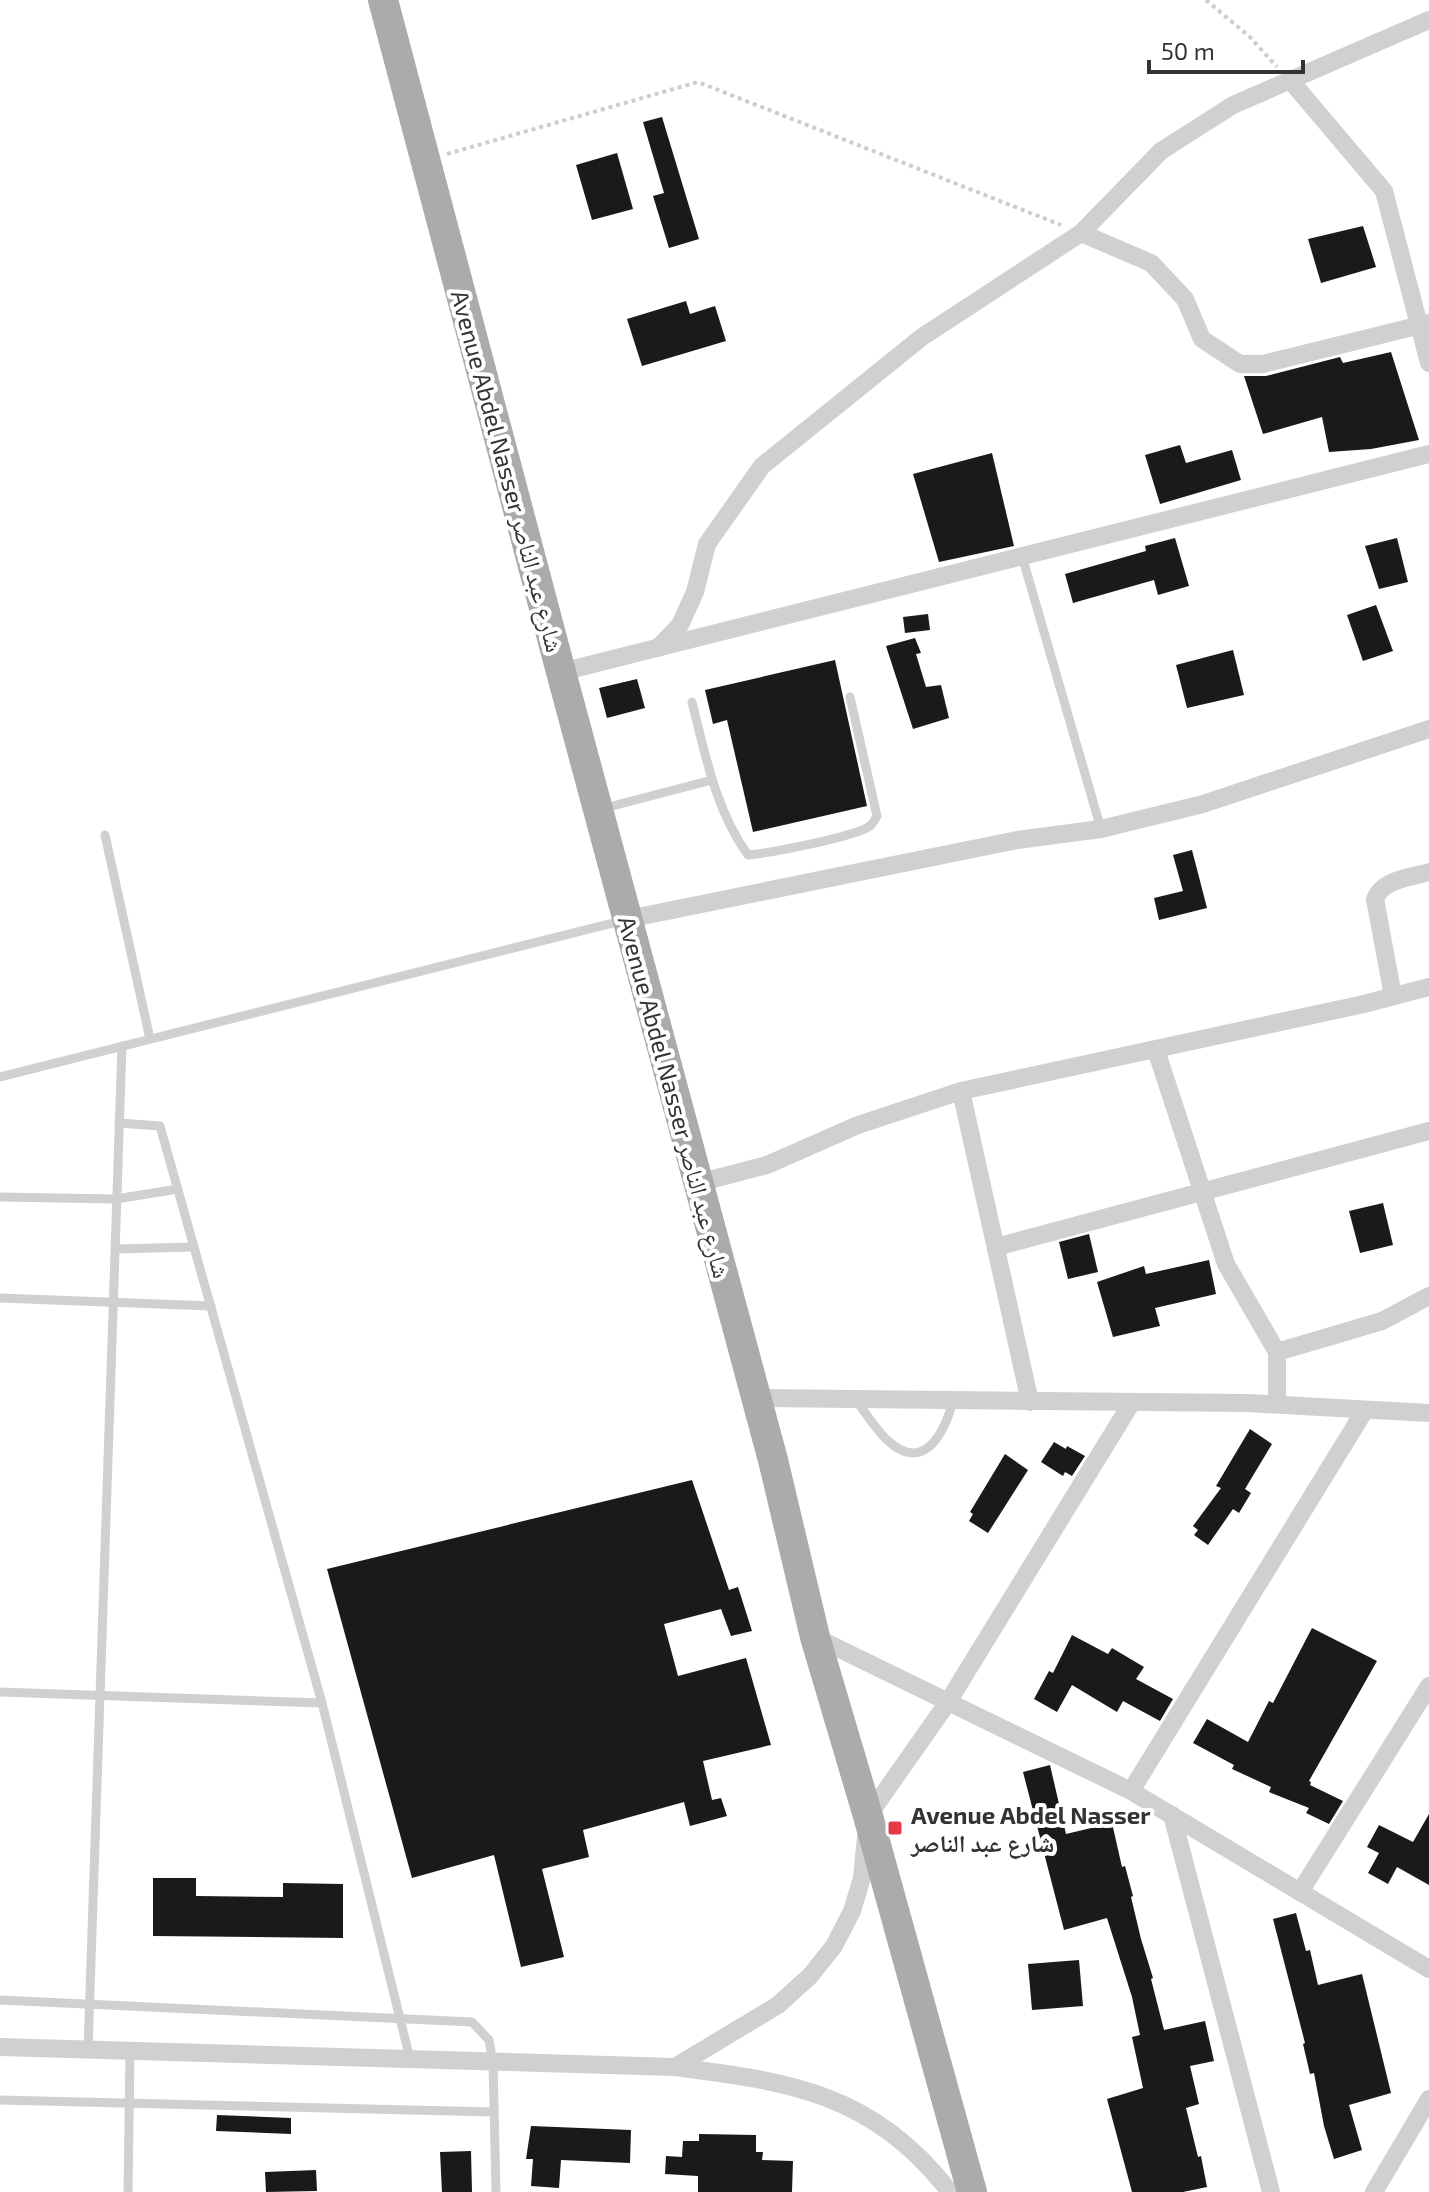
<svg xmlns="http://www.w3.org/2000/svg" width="1429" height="2192" font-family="'Exo 2','Noto Naskh Arabic',sans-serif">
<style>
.building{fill:#1a1a1a}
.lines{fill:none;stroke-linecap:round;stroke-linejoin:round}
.path{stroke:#cdcdcd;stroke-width:4;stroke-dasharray:4 4;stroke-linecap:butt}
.lane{stroke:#d0d0d0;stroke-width:9}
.street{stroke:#d0d0d0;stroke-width:18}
.primary{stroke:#ababab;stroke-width:30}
.poi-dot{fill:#e63946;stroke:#fff;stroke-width:3}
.labels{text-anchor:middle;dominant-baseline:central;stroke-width:8;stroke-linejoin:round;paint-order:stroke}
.street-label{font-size:24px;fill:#333;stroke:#fff}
.poi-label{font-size:24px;font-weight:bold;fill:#333;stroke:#fff;text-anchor:start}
</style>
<rect width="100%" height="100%" fill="#fff"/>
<g class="building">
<polygon points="662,117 699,239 669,248 653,196 664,193 643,122"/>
<polygon points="617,153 633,209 592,220 576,165"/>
<polygon points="1363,226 1376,267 1321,283 1308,239"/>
<polygon points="686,301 690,314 715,306 726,341 642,366 627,319"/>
<polygon points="1391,352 1419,440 1371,449 1329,452 1322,417 1263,434 1244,376 1266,376 1340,357 1343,363"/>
<polygon points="1180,445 1186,463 1232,450 1241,480 1160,504 1145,455"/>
<polygon points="992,453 1014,546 939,562 913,474"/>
<polygon points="1175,538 1189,586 1158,595 1154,580 1073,603 1065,574 1146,551 1145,546"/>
<polygon points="1397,538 1408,582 1379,589 1365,546"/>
<polygon points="1376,605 1393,651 1363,661 1347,615"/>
<polygon points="928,614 930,630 905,633 903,617"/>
<polygon points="915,638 921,653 916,654 926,687 941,685 949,718 913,729 886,646"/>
<polygon points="1233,650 1244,695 1187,708 1176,665"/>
<polygon points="835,660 867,806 753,832 727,720 713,724 705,690"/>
<polygon points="637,679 645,708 607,718 599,688"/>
<polygon points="1192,850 1207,908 1159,920 1154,898 1183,891 1173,855"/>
<polygon points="1383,1203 1393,1245 1360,1253 1349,1211"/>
<polygon points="1089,1234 1098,1272 1068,1279 1059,1242"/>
<polygon points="1209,1260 1216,1294 1155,1308 1160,1326 1113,1337 1097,1282 1144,1266 1146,1274"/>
<polygon points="1250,1429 1272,1444 1245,1489 1251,1493 1239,1513 1233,1509 1208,1545 1194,1535 1198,1530 1193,1526 1221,1488 1216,1486"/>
<polygon points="1054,1442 1066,1449 1067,1446 1085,1456 1072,1476 1065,1472 1063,1476 1041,1462"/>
<polygon points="1005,1454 1028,1470 988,1533 969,1521 973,1514 970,1512"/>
<polygon points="692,1480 729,1590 738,1587 752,1631 731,1636 721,1609 664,1624 678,1676 746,1658 771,1745 703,1761 712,1800 721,1798 727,1816 690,1826 684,1802 583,1830 589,1857 542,1869 564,1957 521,1967 494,1855 412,1878 327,1569"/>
<polygon points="1312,1628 1377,1661 1309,1781 1311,1782 1310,1785 1343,1801 1329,1824 1306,1813 1309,1808 1269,1792 1271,1787 1232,1769 1234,1765 1193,1743 1207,1719 1248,1742 1269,1701 1273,1703"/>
<polygon points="1072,1635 1108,1654 1112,1648 1144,1667 1136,1679 1173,1699 1160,1721 1123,1701 1117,1712 1072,1685 1057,1712 1034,1699 1049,1671 1053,1673"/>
<polygon points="1050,1765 1066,1834 1112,1823 1122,1867 1125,1866 1133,1896 1131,1897 1141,1939 1153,1978 1151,1979 1164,2030 1205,2021 1214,2061 1190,2066 1199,2104 1186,2108 1198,2157 1201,2156 1207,2187 1183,2192 1132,2192 1107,2099 1143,2088 1132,2037 1140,2035 1132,1997 1107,1918 1064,1930 1023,1772"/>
<polygon points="1429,1814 1429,1885 1397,1867 1388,1884 1368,1873 1379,1853 1367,1847 1379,1825 1413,1842"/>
<polygon points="153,1878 196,1878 196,1896 283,1897 283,1883 343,1884 343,1938 153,1936"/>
<polygon points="1296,1913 1306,1951 1310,1950 1318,1985 1362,1974 1391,2093 1349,2105 1362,2150 1334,2159 1324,2126 1314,2073 1310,2074 1303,2044 1305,2043 1273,1919"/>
<polygon points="1079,1960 1083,2006 1032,2010 1028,1964"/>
<polygon points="217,2115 291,2118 291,2134 216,2131"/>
<polygon points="531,2126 631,2130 630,2163 561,2160 559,2188 531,2186 533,2159 526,2159"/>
<polygon points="699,2134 756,2135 756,2152 763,2152 762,2160 793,2161 792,2192 698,2192 698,2176 665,2174 666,2156 682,2157 683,2141 699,2141"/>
<polygon points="471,2151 472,2192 442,2192 440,2152"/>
<polygon points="316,2170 317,2191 266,2192 265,2172"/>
</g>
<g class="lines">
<g class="path">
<polyline points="1206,0 1250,37 1277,67"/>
<polyline points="447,154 698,82 1061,225"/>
</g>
<g class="lane">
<polyline points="1022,556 1101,829"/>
<path d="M692,702C705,754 716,811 748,855C770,853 854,837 870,826C872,824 876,818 877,816L850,697"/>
<polyline points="601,809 712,780"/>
<polyline points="105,835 150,1039"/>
<polyline points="0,1077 625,920"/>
<polyline points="119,1123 160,1126 322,1703 410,2059"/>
<polyline points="0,1197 116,1199 178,1189"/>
<polyline points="115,1249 194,1247"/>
<polyline points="0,1298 211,1306"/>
<path d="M855,1399C865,1412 875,1428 886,1439C923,1475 944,1434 953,1401"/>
<polyline points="0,1692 322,1703"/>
<polyline points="0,2000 472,2022 489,2040 493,2062 496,2192"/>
<polyline points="88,2050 122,1046"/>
<polyline points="0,2100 494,2112"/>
<polyline points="128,2192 130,2051"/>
</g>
<g class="street">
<polyline points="1290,80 1384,191 1429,363"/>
<polyline points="1081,233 1151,263 1185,299 1202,339 1240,364 1263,364 1429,323"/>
<polyline points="658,648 680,625 695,592 707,544 762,466 922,337 1081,233 1161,151 1233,105 1429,20"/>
<polyline points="561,672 1429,454"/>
<polyline points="628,919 1017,840 1101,829 1203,804 1429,729"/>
<path d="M1393,996L1375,899C1383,879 1409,878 1429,872"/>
<polyline points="1156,1050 1226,1264 1277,1352"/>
<polyline points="961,1091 1030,1402"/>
<polyline points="698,1183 767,1165 858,1125 961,1091 1364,1004 1429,987"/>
<polyline points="996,1247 1429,1131"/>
<polyline points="755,1398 1247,1403 1429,1413"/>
<polyline points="1277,1404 1277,1352 1382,1321 1429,1296"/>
<polyline points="815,1637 1131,1791 1429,1969"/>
<polyline points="1131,1791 1365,1410"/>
<polyline points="1172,1815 1271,2192"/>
<polyline points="1300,1892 1429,1686"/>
<path d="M0,2047L675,2067C792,2082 872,2093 950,2192"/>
<polyline points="675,2067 778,2005 810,1976 834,1946 852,1911 862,1878 868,1816 948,1702 1132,1402"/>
<polyline points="1374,2192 1429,2099"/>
</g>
<polyline class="primary" points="383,0 561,672 773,1460 815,1637 868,1816 972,2192"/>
</g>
<rect class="poi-dot" x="887" y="1820" width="16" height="16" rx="4"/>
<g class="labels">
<g class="street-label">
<text transform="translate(508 471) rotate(75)">Avenue Abdel Nasser شارع عبد الناصر</text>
<text transform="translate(675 1097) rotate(75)">Avenue Abdel Nasser شارع عبد الناصر</text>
</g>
<g class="poi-label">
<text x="911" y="1814">Avenue Abdel Nasser<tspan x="911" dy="28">شارع عبد الناصر</tspan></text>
</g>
</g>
<path d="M1149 60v12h154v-12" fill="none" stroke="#333333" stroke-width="4"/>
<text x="1161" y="60" font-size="24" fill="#333333" stroke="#ffffff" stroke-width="6" paint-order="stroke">50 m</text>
</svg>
